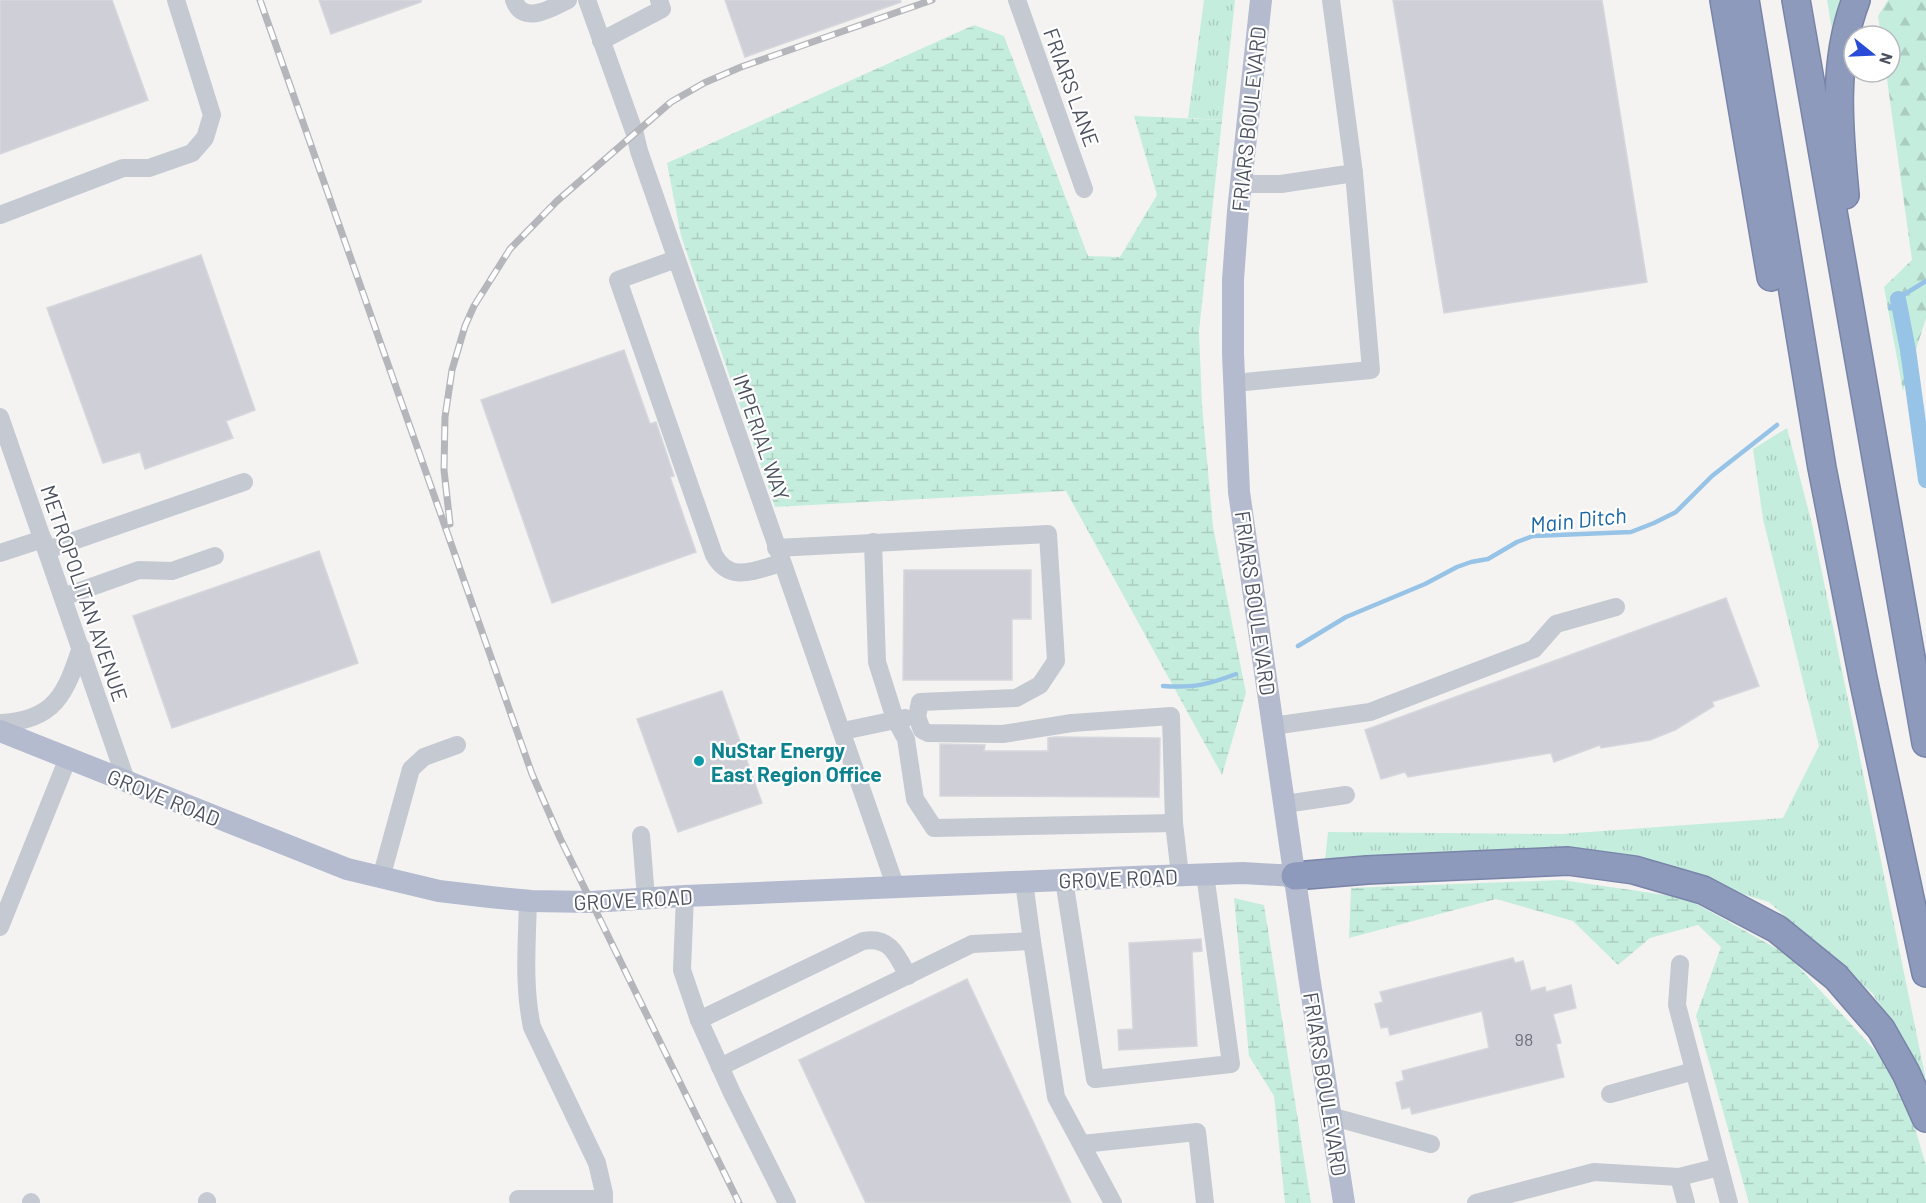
<svg xmlns="http://www.w3.org/2000/svg" width="1926" height="1203" font-family="Barlow,sans-serif">
<style>
.grass{fill:url(#grass-tufts)}
.forest{fill:url(#forest-firs)}
.wetland{fill:url(#wetland-marsh)}
.lines{fill:none;stroke-linecap:round;stroke-linejoin:round}
.stream{stroke:#96c3e6;stroke-width:4.5}
.canal{stroke:#96c3e6;stroke-width:16}
.building{fill:#cfd0d7;stroke:#d6d7dd;stroke-width:1.5}
.highway-casing{stroke:#7984a8;stroke-width:30}
.minor{stroke:#c4c9d2;stroke-width:18}
.major{stroke:#b4bbce;stroke-width:22}
.highway{stroke:#8e9abc;stroke-width:27}
.rail-casing{stroke:#b5b6bb;stroke-width:7}
.rail{stroke:#fff;stroke-width:4.5;stroke-dasharray:14;stroke-linecap:butt}
.culture-dot{fill:#0f9aa8;stroke:#fff;stroke-width:2}
.labels{text-anchor:middle;dominant-baseline:central;stroke-width:4.5;stroke-linejoin:round;paint-order:stroke}
.number-label{font-size:18px;fill:#6c717c}
.street-label{font-size:21px;fill:#4b515e;stroke:#fff}
.culture-label{font-size:21px;font-weight:bold;fill:#0d838f;stroke:#fff;text-anchor:start}
.water-label{font-size:22px;font-style:italic;fill:#1866a4;stroke:#fff}
</style>
<defs>
<pattern id="grass-tufts" width="24" height="20" patternUnits="userSpaceOnUse" patternTransform="scale(1.5)"><rect width="24" height="20" fill="#c5edde"/><path d="M3 7l-1-3M5 7V3M7 7l1-3M15 17l-1-3M17 17v-4M19 17l1-3" fill="none" stroke="#abcdc1"/></pattern>
<pattern id="forest-firs" width="22" height="20" patternUnits="userSpaceOnUse" patternTransform="scale(1.5)"><rect width="22" height="20" fill="#c5edde"/><path d="M5 1l3.5 6h-7zM16 11l3.5 6h-7z" fill="#abcdc1"/></pattern>
<pattern id="wetland-marsh" width="20" height="14" patternUnits="userSpaceOnUse" patternTransform="scale(1.5)"><rect width="20" height="14" fill="#c5edde"/><path d="M1 5h8M5 5V1M11 12h8M15 12V8" fill="none" stroke="#abcdc1"/></pattern>
</defs>
<rect width="100%" height="100%" fill="#f4f3f2"/>
<g class="grass">
<polygon points="1204,0 1235,0 1222,120 1188,118"/>
<polygon points="1827,0 1849,0 1834,42"/>
<polygon points="1787,428 1812,524 1926,1080 1873,994 1769,902 1596,850 1325,860 1328,832 1561,834 1783,818 1819,746 1763,519 1753,449"/>
</g>
<polygon class="forest" points="1888,0 1926,0 1926,318 1903,391 1884,287 1912,260 1886,72 1890,72 1890,36 1881,36 1878,16"/>
<g class="wetland">
<polygon points="974,25 1004,36 1088,256 1120,257 1157,195 1134,116 1222,120 1199,331 1202,405 1213,527 1246,693 1222,775 1066,491 775,507 681,236 667,163"/>
<polygon points="1562,880 1686,898 1788,955 1901,1079 1926,1166 1926,1203 1749,1203 1696,1016 1721,947 1698,925 1650,938 1618,965 1573,921 1496,899 1349,938 1351,888"/>
<polygon points="1234,898 1264,905 1311,1203 1285,1203 1274,1096 1249,1056"/>
</g>
<g class="lines">
<g class="stream">
<polyline points="1890,308 1900,297 1926,281"/>
<polyline points="1298,646 1346,617 1425,584 1457,567 1471,562 1488,559 1517,542 1533,536 1631,532 1654,523 1676,512 1712,476 1777,425"/>
<path d="M1163,686C1194,688 1207,685 1236,674"/>
</g>
<polyline class="canal" points="1898,299 1908,350 1926,480"/>
</g>
<g class="building">
<polygon points="0,0 112,0 148,100 0,154"/>
<polygon points="319,0 421,0 421,2 331,34"/>
<polygon points="725,0 900,0 901,2 745,57"/>
<polygon points="1393,0 1602,0 1647,282 1444,313"/>
<polygon points="201,255 255,410 226,421 233,438 145,469 140,452 103,463 47,308"/>
<polygon points="624,350 650,424 656,422 674,476 670,477 696,552 552,603 481,400"/>
<polygon points="319,551 358,663 172,728 133,616"/>
<polygon points="904,570 1031,570 1031,619 1012,619 1012,680 903,680"/>
<polygon points="1726,598 1759,686 1712,702 1714,706 1675,730 1650,740 1601,748 1600,745 1554,762 1551,753 1408,777 1405,772 1381,779 1365,730"/>
<polygon points="722,691 762,803 678,832 637,719"/>
<polygon points="1055,737 1160,738 1159,797 940,796 940,744 985,745 984,751 1048,751 1048,738"/>
<polygon points="1201,939 1202,951 1192,952 1197,1046 1119,1050 1118,1030 1133,1029 1129,943"/>
<polygon points="1513,958 1515,963 1523,961 1531,991 1545,987 1546,992 1571,985 1576,1008 1553,1014 1561,1043 1556,1044 1564,1077 1412,1114 1410,1107 1402,1109 1396,1083 1404,1080 1402,1071 1489,1048 1482,1011 1390,1035 1388,1027 1381,1028 1375,1004 1383,1002 1380,992"/>
<polygon points="967,979 1071,1203 866,1203 799,1060"/>
</g>
<g class="lines">
<g class="highway-casing">
<g id="highway">
<polyline points="1724,0 1771,277"/>
<polyline points="1745,0 1822,468 1863,678 1926,973"/>
<polyline points="1796,0 1926,743"/>
<path d="M1845,195C1839,130 1832,62 1856,0"/>
<polyline points="1295,876 1367,870 1568,861 1634,870 1703,890 1777,929 1836,977 1881,1029 1906,1073 1926,1118"/>
</g>
</g>
<g class="minor">
<path d="M514,0C523,26 552,8 568,0"/>
<polyline points="587,0 635,134 639,151 896,888"/>
<polyline points="1017,0 1084,189"/>
<polyline points="601,41 662,9 659,0"/>
<polyline points="1241,184 1281,184 1354,173 1331,0"/>
<polyline points="0,215 123,168 149,168 192,153 205,138 212,115 176,0"/>
<path d="M676,259L618,280L714,555C730,584 755,570 781,563"/>
<polyline points="1234,383 1371,370 1354,173"/>
<polyline points="0,417 127,783"/>
<polyline points="873,542 877,662 895,719 906,739 915,799 934,828 1174,823"/>
<polyline points="776,548 1048,534 1056,661 1040,685 1016,698 920,702 917,717 922,730 928,733 1003,734 1072,723 1171,716 1174,823 1180,875"/>
<polyline points="47,550 244,482"/>
<polyline points="0,553 43,539"/>
<polyline points="63,597 139,570 172,571 215,556"/>
<path d="M0,723C55,721 66,693 81,647"/>
<polyline points="1273,726 1370,712 1534,649 1556,624 1616,607"/>
<polyline points="843,731 905,718"/>
<polyline points="1285,804 1346,795"/>
<polyline points="641,835 646,898"/>
<polyline points="381,878 411,769 424,757 457,745"/>
<polyline points="1064,880 1095,1079 1231,1064 1205,874"/>
<polyline points="685,896 682,970 699,1020 732,1093 787,1203"/>
<path d="M528,900C527,943 523,985 532,1027L597,1163L604,1193V1203"/>
<polyline points="0,927 68,758"/>
<polyline points="1032,941 1056,1097 1113,1203"/>
<polyline points="1680,964 1677,1005 1729,1203"/>
<path d="M699,1020L863,941C890,936 897,955 908,976"/>
<polyline points="720,1067 972,944 1032,941 1024,882"/>
<polyline points="1610,1094 1694,1071"/>
<polyline points="1330,1116 1431,1144"/>
<polyline points="1082,1144 1197,1132 1205,1203"/>
<polyline points="1679,1177 1686,1203"/>
<polyline points="518,1199 604,1199"/>
<polyline points="31,1203 31,1202"/>
<polyline points="207,1203 207,1201"/>
<polyline points="1476,1203 1594,1172 1679,1177 1719,1167"/>
</g>
<g class="major">
<polyline points="1261,0 1238,211 1233,280 1233,354 1239,492 1309,976 1344,1203"/>
<polyline points="0,731 347,869 439,891 490,897 531,901 591,902 685,896 1133,877 1243,873 1295,876"/>
</g>
<use href="#highway" class="highway"/>
<g class="rail-casing">
<g id="rail">
<polyline points="260,0 532,774 560,838 739,1203"/>
<polyline points="450,524 444,470 445,417 452,370 465,326 474,306 510,249 557,201 671,102 704,83 741,67 932,0"/>
</g>
</g>
<use href="#rail" class="rail"/>
</g>
<circle class="culture-dot" cx="699" cy="761" r="6"/>
<g class="labels">
<g class="number-label">
<text x="1524" y="1039">98</text>
</g>
<g class="street-label">
<text transform="translate(1072 87) rotate(70)">FRIARS LANE</text>
<text transform="translate(1248 119) rotate(-84)">FRIARS BOULEVARD</text>
<text transform="translate(762 437) rotate(71)">IMPERIAL WAY</text>
<text transform="translate(85 593) rotate(71)">METROPOLITAN AVENUE</text>
<text transform="translate(1256 603) rotate(82)">FRIARS BOULEVARD</text>
<text transform="translate(164 797) rotate(22)">GROVE ROAD</text>
<text transform="translate(1118 878) rotate(-2)">GROVE ROAD</text>
<text transform="translate(633 899) rotate(-3)">GROVE ROAD</text>
<text transform="translate(1326 1084) rotate(81)">FRIARS BOULEVARD</text>
</g>
<g class="culture-label">
<text x="711" y="749">NuStar Energy<tspan x="711" dy="24">East Region Office</tspan></text>
</g>
<g class="water-label">
<text transform="translate(1578 519) rotate(-6)">Main Ditch</text>
</g>
</g>
<g transform="translate(1872 54) rotate(108)"><circle r="28" fill="#ffffff" stroke="#b7b9bf" stroke-width="1.5"/>
<path d="M0-4.5L10 22L0 15L-10 22Z" fill="#284cd8"/>
<text y="-9" font-size="16" font-weight="bold" text-anchor="middle" fill="#4b515e">N</text>
</g>
</svg>
